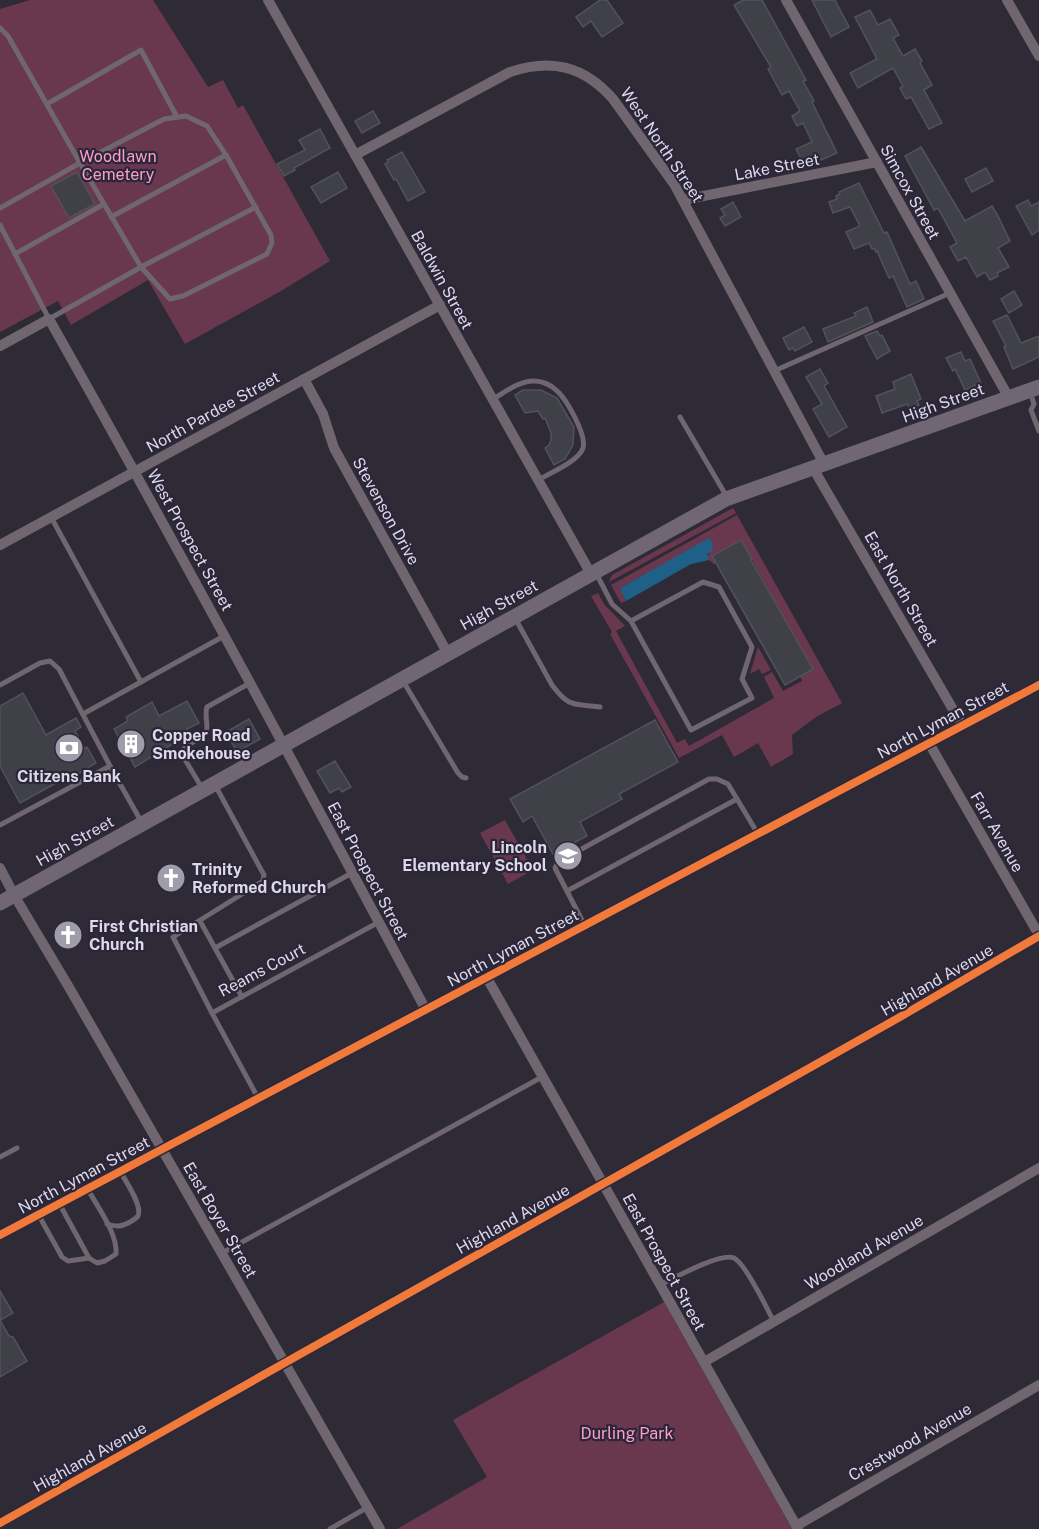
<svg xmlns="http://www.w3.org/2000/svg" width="1039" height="1529" font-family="'Public Sans',sans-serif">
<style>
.green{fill:#69384f}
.water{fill:#1f6089}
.building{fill:#404049;stroke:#51525b;stroke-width:1.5}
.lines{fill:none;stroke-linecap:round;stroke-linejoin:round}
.lane{stroke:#6f6670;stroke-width:5}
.street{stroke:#6f6670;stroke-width:10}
.secondary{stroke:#716774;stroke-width:15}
.cycleway-casing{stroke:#2c263b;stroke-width:11}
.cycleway{stroke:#f17a3a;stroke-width:8}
.labels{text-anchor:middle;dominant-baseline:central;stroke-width:4.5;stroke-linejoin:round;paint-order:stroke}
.street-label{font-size:16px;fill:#dddae8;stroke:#2c263b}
.park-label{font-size:16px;fill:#fd9fc7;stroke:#2c263b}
.poi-label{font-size:16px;font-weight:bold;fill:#dddae8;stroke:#2c263b;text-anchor:start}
</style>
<rect width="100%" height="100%" fill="#2e2b36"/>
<g class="green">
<polygon points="30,0 153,0 208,87 223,80 238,108 243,105 330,261 281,291 185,344 148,280 71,325 58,301 0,332 0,9"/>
<polygon points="733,508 736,513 609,582 612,575"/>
<polygon points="737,515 842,703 816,717 792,735 793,754 771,767 758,743 734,757 722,735 679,758 610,634 612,632 591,596 598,593 604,604 625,626 616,631 677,743 685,739 689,746 774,698 764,677 772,672 783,691 802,681 800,676 813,669 741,540 724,549 724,551 712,556 716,563 714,564 709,560 707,556 709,553 709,539 620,588 626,601 621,603 611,585"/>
<polygon points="758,647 771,670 762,674 759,669 750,674"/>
<polygon points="505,820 533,870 508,884 480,833"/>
<polygon points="664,1302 792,1529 397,1529 487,1477 453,1420"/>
</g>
<polygon class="water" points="709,538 712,542 713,550 707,554 709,560 691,564 626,601 620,588"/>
<g class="building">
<polygon points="600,0 607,0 623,23 602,37 591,21 583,27 576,17"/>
<polygon points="743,0 762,0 806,80 803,81 814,101 812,102 837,153 821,160 819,155 803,162 796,149 812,142 803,123 797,126 792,116 800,111 789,91 782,95 768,69 771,67 734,5"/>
<polygon points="812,0 835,0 849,27 831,37"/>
<polygon points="870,10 878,25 890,19 899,35 893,38 903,56 915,49 922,61 920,63 932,85 924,90 942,123 929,129 911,97 906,99 900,88 903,86 893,68 858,88 850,73 877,59 855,17"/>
<polygon points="373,111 380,123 362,133 355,121"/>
<polygon points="320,129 330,148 294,168 295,170 284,176 277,164 305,150 299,140"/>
<polygon points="921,147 965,221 992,206 998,216 1010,241 998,248 1009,267 997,273 998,276 990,280 985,272 977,277 966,257 958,261 950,247 957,243 938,208 934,210 905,156"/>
<polygon points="402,152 425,192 408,201 396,179 394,180 385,164 388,162 387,160"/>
<polygon points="986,168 993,181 972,192 965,179"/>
<polygon points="77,172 95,204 69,218 51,186"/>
<polygon points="338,172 347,188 321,203 311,187"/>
<polygon points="859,183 884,233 887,232 910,284 916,281 924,299 907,307 893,276 889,278 877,251 876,252 874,248 872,249 869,243 854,249 846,232 860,226 850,207 833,213 829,202 837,199 836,196 840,194 839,192"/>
<polygon points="1028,200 1031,206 1039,202 1039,230 1032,235 1016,206"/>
<polygon points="733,202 741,217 725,226 720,218 725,215 721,209"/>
<polygon points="1014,291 1022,305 1009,313 1001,299"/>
<polygon points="867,307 873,322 828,342 823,329 856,316 854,313"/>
<polygon points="1007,315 1021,343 1039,336 1039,357 1013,369 1004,347 1006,346 993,321"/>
<polygon points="804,327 812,342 795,351 793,348 789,350 783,338"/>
<polygon points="877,331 880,336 882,335 890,351 877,359 865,336"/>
<polygon points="961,352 965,361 970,359 981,383 965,390 955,369 953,371 946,358"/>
<polygon points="820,369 828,383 824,386 847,427 829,437 813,409 822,404 806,377"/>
<polygon points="911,374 921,399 917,401 919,405 910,409 907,404 882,413 876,396 895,389 893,382"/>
<polygon points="523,390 541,390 557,398 574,427 573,445 565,459 554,465 545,448 549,445 551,440 551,433 545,418 543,419 538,411 525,413 515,395"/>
<polygon points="741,540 752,559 751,560 813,669 785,685 712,556"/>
<polygon points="23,693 46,735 76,718 81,727 75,731 85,749 87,747 96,763 71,778 69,776 20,803 0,766 0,706"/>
<polygon points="187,701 199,723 187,729 189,734 135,767 114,729 128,721 126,717 152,702 159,716"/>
<polygon points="249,719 260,739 237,752 226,732"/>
<polygon points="655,720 678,762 619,794 622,799 580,822 587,836 553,854 532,816 523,822 510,799"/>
<polygon points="335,761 351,787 342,792 339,788 330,793 317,771"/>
<polygon points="0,1291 13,1313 0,1320 9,1336 13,1337 27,1361 0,1377"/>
</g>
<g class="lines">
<g class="lane">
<polyline points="0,28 8,36 80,163 164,119 186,116 207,126 226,155 271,235 272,243 267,254 183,296 170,299 141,267 256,207"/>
<polyline points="47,104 141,50 177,117"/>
<polyline points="0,208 80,163 141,267 49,319 0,225"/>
<polyline points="111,217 226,155"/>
<polyline points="15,254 104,204"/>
<polyline points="774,371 950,293"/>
<polyline points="1030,392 1034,404 1031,410 1039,431"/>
<path d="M493,399C505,392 520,380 535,381C542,381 551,385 556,390C566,398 587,435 583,448C579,461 550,473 538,480"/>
<polyline points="680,417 727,497"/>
<polyline points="51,517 141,682"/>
<polyline points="596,573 612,604 631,621 691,730 752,698 742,679 752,647 719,587 703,582 631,621"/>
<path d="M515,618L552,685C570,709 574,703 600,707"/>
<polyline points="403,681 458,773 462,777 466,778"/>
<polyline points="0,685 40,663 50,661 59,669 110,766"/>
<polyline points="83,714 224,636"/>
<path d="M202,788L184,758L182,751C188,742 201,741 206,732C209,727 204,716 207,707L250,683"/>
<polyline points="0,825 110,766 142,823"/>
<polyline points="567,891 737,799"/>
<polyline points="200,921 242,997"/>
<polyline points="585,926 555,868 558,862 709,779 717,779 728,784 758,834"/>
<polyline points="215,948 352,873"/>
<polyline points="212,1013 173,937 263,881 264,875 215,785"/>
<polyline points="258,1098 212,1013 379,922"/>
<polyline points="0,1157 17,1148"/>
<path d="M59,1203L89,1258L97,1263L105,1261L116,1254C118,1234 97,1206 87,1188"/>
<polyline points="38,1214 62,1257 68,1261 89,1258"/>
<path d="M107,1224C116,1227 121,1227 130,1222C133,1220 136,1219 138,1216C143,1206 125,1180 120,1171"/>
<polyline points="222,1253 542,1077"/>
<path d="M660,1285C674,1278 721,1252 734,1258C745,1263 768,1310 774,1322"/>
<polyline points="330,1529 368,1507"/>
</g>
<g class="street">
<polyline points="268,0 591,574"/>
<polyline points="786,0 1009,398"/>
<polyline points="1007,0 1039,56"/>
<path d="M355,155L510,72C551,58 584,66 613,99L674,184L824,464"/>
<polyline points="683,200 877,162"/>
<path d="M0,346L49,319C178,547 302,779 426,1010"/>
<polyline points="304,379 323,414 334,448 448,654"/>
<polyline points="813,468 962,725"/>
<polyline points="0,545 440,305"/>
<polyline points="929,743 1039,935"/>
<polyline points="0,868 14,895 70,989 380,1529"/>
<polyline points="487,978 798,1529"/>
<polyline points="0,1235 1039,685"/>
<polyline points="704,1362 1039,1168"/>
<polyline points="0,1523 900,1017 1039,936"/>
<polyline points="796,1526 1039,1385"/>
</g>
<polyline class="secondary" points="0,903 726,499 1039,387"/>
<g class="cycleway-casing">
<g id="cycleway">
<polyline points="0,1235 1039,685"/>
<polyline points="0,1523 900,1017 1039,936"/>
</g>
</g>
<use href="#cycleway" class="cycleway"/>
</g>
<defs>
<g id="building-disc" transform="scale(1.5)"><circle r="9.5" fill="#a09daa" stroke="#2c263b"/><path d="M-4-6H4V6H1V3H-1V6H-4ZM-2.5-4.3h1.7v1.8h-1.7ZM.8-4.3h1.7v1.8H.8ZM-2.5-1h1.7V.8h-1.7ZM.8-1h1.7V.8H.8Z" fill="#fff"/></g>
<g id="bank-disc" transform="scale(1.5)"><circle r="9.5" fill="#a09daa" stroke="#2c263b"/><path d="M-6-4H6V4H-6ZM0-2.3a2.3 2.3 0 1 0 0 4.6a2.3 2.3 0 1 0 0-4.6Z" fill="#fff"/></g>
<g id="school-disc" transform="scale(1.5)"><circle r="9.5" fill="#a09daa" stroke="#2c263b"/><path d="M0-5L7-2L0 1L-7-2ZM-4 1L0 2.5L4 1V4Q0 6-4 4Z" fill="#fff"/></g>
<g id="church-disc" transform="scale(1.5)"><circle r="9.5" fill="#a09daa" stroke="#2c263b"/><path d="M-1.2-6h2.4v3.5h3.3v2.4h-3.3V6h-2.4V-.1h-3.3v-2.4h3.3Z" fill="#fff"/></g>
</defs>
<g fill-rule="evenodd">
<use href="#building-disc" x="131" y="744"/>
<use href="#bank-disc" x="69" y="748"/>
<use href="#school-disc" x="568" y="856"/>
<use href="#church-disc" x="171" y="878"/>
<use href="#church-disc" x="68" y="935"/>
</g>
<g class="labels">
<g class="street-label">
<text transform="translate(662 145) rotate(56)">West North Street</text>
<text transform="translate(777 167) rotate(-11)">Lake Street</text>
<text transform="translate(910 192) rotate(61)">Simcox Street</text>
<text transform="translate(442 280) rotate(61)">Baldwin Street</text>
<text transform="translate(943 403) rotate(-20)">High Street</text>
<text transform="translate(213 412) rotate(-29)">North Pardee Street</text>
<text transform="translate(386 511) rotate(61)">Stevenson Drive</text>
<text transform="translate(190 540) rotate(61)">West Prospect Street</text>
<text transform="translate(901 589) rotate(60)">East North Street</text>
<text transform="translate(499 605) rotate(-29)">High Street</text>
<text transform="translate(943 720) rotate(-28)">North Lyman Street</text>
<text transform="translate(997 832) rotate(60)">Farr Avenue</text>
<text transform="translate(75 841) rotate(-29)">High Street</text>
<text transform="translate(368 871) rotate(62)">East Prospect Street</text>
<text transform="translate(513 948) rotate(-28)">North Lyman Street</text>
<text transform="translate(262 970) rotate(-28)">Reams Court</text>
<text transform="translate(937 980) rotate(-30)">Highland Avenue</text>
<text transform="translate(84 1175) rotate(-28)">North Lyman Street</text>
<text transform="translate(513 1219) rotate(-29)">Highland Avenue</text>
<text transform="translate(220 1220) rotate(60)">East Boyer Street</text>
<text transform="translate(864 1252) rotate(-30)">Woodland Avenue</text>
<text transform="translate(664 1262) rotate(61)">East Prospect Street</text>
<text transform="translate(910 1442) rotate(-30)">Crestwood Avenue</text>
<text transform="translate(90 1457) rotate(-29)">Highland Avenue</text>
</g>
<g class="park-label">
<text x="118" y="156">Woodlawn<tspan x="118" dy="18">Cemetery</tspan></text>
<text x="627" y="1433">Durling Park</text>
</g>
<g class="poi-label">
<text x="152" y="735">Copper Road<tspan x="152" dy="18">Smokehouse</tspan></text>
<text x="69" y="776" text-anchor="middle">Citizens Bank</text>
<text x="547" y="847" text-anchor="end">Lincoln<tspan x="547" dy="18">Elementary School</tspan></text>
<text x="192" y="869">Trinity<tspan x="192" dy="18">Reformed Church</tspan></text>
<text x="89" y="926">First Christian<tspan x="89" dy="18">Church</tspan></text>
</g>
</g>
</svg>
